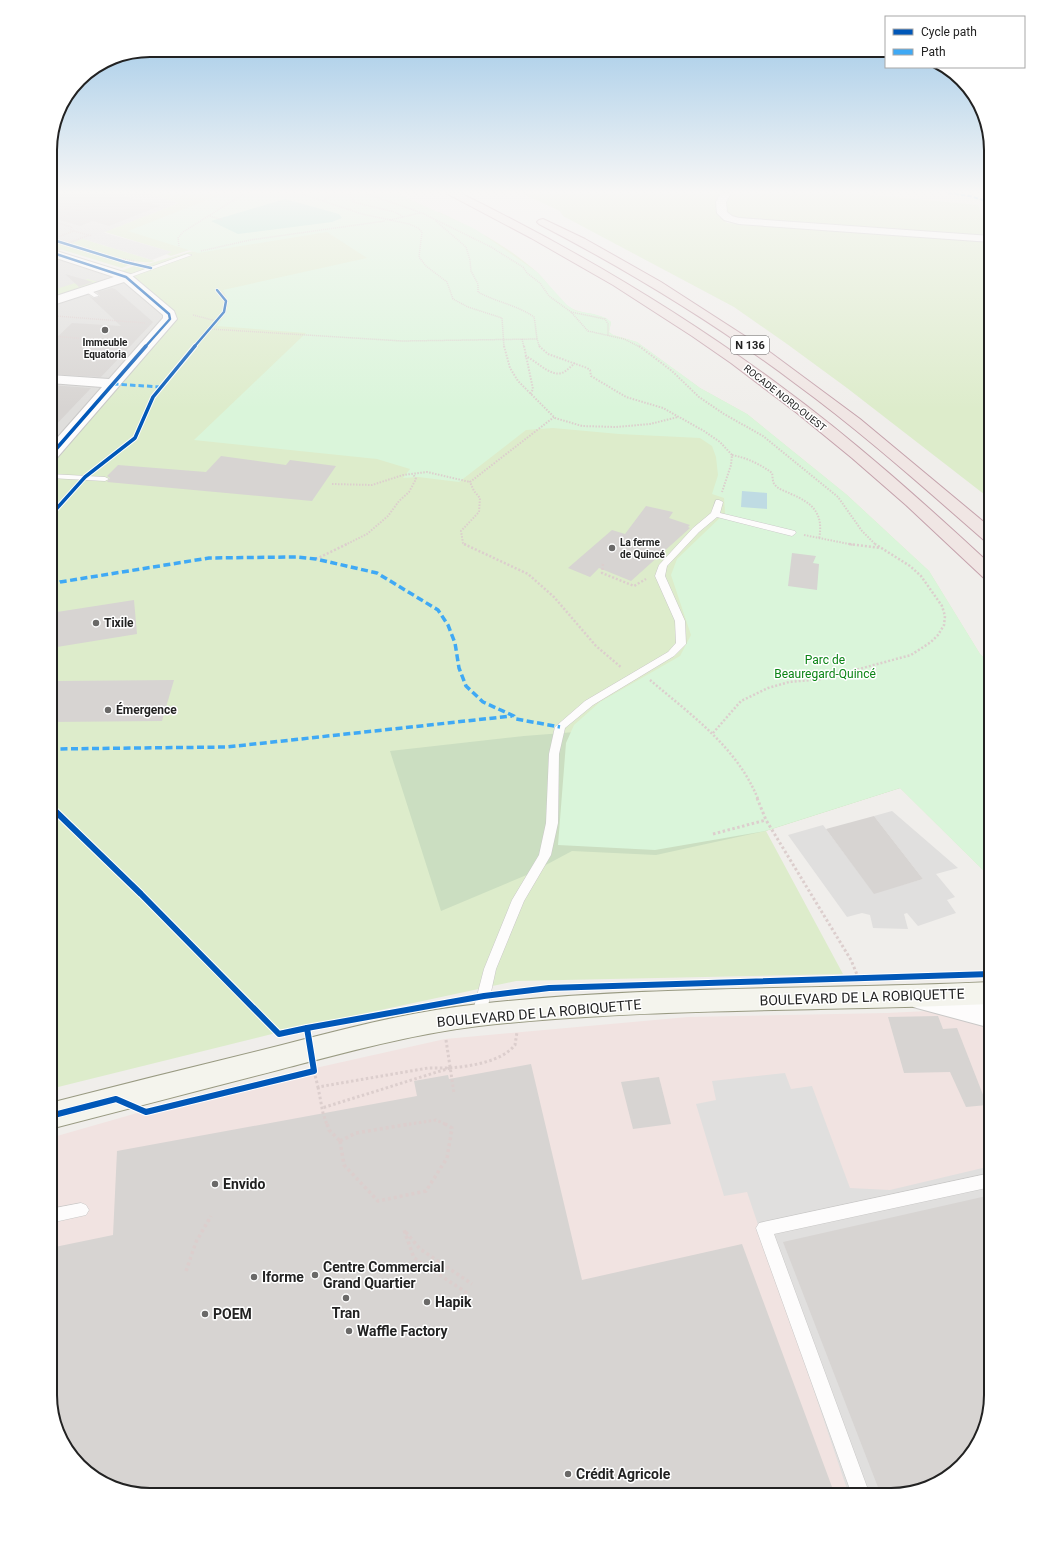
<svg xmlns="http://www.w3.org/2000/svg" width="1041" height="1545" font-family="Roboto,sans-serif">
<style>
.residential{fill:#dfdedc}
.commercial{fill:#f1e3e1}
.farmland{fill:#efefdf}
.grass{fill:#ddeccb}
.forest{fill:#cbdec1}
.park{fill:#daf5da}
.pitch{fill:#b7e6d2}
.parking{fill:#e0dfde}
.water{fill:#bfdbe3}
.building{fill:#d7d4d2}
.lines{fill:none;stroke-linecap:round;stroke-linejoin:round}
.service-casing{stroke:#c9c8c7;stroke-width:1}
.minor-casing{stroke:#c9c8c7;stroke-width:2}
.secondary-casing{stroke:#999a82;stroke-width:2}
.trunk-casing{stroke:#c5a2ac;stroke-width:2}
.path-far4{stroke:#dccecd;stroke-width:1.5;stroke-dasharray:1 1;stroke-linecap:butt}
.path-far3{stroke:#dccecd;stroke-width:2;stroke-dasharray:1.5 1.5;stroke-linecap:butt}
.path-far2{stroke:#dccecd;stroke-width:2.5;stroke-dasharray:2 2;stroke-linecap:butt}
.path-far1{stroke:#dccecd;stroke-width:3;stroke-dasharray:2.5 2.5;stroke-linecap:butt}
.path{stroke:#dccecd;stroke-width:3.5;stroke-dasharray:3 3;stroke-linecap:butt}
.service{fill:#fdfcfc;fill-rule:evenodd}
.minor{fill:#fdfcfc;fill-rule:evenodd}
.secondary{fill:#f4f4ed;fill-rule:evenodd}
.trunk{fill:#f0e6e4;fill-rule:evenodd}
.quiet-far2{stroke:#3fa9f5;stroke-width:2;stroke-dasharray:4.5 2;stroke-linecap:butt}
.quiet-far1{stroke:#3fa9f5;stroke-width:3;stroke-dasharray:5.5 3;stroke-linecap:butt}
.quiet{stroke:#3fa9f5;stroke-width:3.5;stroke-dasharray:7 3.5;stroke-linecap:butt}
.cycleway-far2-casing{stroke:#fff;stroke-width:4}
.cycleway-far1-casing{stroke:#fff;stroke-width:5.5}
.cycleway-casing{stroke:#fff;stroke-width:8}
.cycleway-far2{stroke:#0057b8;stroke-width:2.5}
.cycleway-far1{stroke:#0057b8;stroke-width:3.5}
.cycleway{stroke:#0057b8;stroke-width:6}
.poi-dot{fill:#6a6968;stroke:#fff;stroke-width:1.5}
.labels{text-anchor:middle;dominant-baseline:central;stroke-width:3;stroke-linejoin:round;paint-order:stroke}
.far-poi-label{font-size:10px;font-weight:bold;fill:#222;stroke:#fff}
.far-street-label{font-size:10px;fill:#222;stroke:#fff}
.shield{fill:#fff;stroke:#646464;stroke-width:1}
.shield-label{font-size:11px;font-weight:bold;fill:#222}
.poi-label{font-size:12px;font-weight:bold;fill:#222;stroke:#fff;text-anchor:start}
.park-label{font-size:12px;fill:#0c8416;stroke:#fff}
.near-street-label{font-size:14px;fill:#222;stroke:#fff}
.near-poi-label{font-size:14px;font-weight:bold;fill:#222;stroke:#fff;text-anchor:start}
.rim{fill:none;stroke:#222;stroke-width:2}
</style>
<rect width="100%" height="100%" fill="#f0eeeb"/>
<g class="residential">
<polygon points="50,193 146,193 179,203 50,254"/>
<polygon points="50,255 126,277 169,320 50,451"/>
</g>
<polygon class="commercial" points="991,1008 991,1396 941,1482 891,1495 143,1495 63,1445 50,1395 50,1138 221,1089 445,1039 688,1017 887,1013"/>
<polygon class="farmland" points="852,193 991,193 991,212 980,210 978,205"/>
<g class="grass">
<polygon points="146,193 276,193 196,248 171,256 166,254 171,252 105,232 179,203"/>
<polygon points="521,193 722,193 717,202 717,214 727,223 991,242 991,498 989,498 847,388 787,344 734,307 563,216 560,211"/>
<polygon points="729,193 852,193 978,205 989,236 740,219 727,213 725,203"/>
<path d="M439,212C474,228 509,247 538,273C549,284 557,298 569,307C582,315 599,312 611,322L609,332L613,335L637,342L700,388L747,414L847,495L929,571L980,654L991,665V868L984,871L900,788L766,831L843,974L516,981L292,1029L50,1089V451L169,320L118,272L137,265L141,266L189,252L387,222Z"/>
<path d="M83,239L152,260L155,261C138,267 91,249 72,243Z"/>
<polygon points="50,241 122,263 132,264 122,268 50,246"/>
<polygon points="88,279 101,283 50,300 50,291"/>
</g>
<polygon class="forest" points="588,731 900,788 765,831 656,855 572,851 529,874 441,911 390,751 524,736"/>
<path class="park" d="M225,193H396L475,229L537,272L567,305L576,311L594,314L606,318L611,322L609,332L613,335L637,342L700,388L747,414L847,495L929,571L980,654L991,665V868L984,871L900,788L765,831L655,850L558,845L566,743L574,725L600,702L680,656L691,635L671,575L677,559L725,513L724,498L712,494L718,475L716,457L712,446L700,438L619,434L553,428L526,430L459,482L418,477L403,478L410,469L377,459L194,440L306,333L217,326C227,311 232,307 223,290L367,258L327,232L198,253L128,231Z"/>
<polygon class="pitch" points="285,199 339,214 342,218 332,222 238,234 211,221"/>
<g class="parking">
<polygon points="102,232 172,252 152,260 83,239"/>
<polygon points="892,811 958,868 936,874 955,897 947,900 956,913 918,926 907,913 904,914 908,929 873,928 870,915 862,913 847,917 788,835 823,825 874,893 923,879 874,816"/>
<polygon points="785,1073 791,1089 812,1086 850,1188 890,1190 991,1166 991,1396 941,1482 891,1495 849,1495 747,1192 724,1196 696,1104 716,1100 712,1081"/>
</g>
<polygon class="water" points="742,491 767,493 767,509 741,507"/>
<g class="building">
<polygon points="50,193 113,193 160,206 109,226 93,221 80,226 50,217"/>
<polygon points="65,274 93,282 79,287"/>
<polygon points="112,288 115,289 153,322 101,377 50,374 50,344 72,323 121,326 88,295 93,298 99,297 100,296 97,292"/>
<polygon points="50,385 91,388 50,431"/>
<polygon points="221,456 286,465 290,460 336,466 312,501 107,482 110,478 107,476 118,465 206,472"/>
<polygon points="646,506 673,512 669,518 690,525 688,527 690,528 631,581 599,568 590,577 568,568 612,530 625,534"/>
<polygon points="792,553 816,556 813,563 819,564 817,590 788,586"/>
<polygon points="134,600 137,634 57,647 57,612"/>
<polygon points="174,680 162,721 50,722 50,699 58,681"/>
<polygon points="874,816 923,879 874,894 826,829"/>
<polygon points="938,1016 943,1029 957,1028 987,1105 966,1107 950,1072 904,1073 888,1017"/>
<polygon points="531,1064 582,1280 742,1244 835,1495 143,1495 100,1482 63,1445 50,1395 50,1248 113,1235 117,1151 417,1096 414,1081 448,1075 449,1079"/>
<polygon points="659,1077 671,1124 633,1129 621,1082"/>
<polygon points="991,1195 991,1396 978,1445 941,1482 891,1495 881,1495 783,1242"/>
</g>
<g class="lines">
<g class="service-casing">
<g id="service">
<polygon points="187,254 192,255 128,278 123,277"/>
<polygon points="85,289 89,289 99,296 94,297 85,291"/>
<polygon points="50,474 105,477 109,479 105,481 50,478"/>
<polygon points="716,500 719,500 723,502 720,513 795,531 796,533 792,536 717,517 699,532 667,566 665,576 685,621 686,644 674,656 593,705 565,728 559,754 558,823 551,855 524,901 496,969 486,1015 484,1019 479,1021 474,1019 472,1015 484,969 512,900 539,855 546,823 549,754 555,727 585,701 668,652 676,643 675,621 655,576 659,565 693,528 711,513"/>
<polygon points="991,1173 991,1187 774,1234 870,1495 852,1495 756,1228 759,1223"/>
<polygon points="81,1203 86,1205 89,1210 86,1215 50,1223 50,1209"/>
</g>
</g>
<g class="minor-casing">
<g id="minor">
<polygon points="721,193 731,193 726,202 727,212 732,216 739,218 991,236 991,242 739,224 724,220 717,213 716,202"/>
<polygon points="50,249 130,274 174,311 177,319 56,459 50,461 50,446 102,387 50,383 50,375 109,379 163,318 163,315 124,282 50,306 50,298 114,277 50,256"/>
<polygon points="922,988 962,997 991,1006 991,1028 913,1007 909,999 913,991"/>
</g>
</g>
<g class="secondary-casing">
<path id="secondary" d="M991,982V1004C820,1012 649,1007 479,1026C412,1034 347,1052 282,1069C205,1089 127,1109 50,1129V1103C127,1083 205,1064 282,1045C347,1028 413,1011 479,1004C649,985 821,990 991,982Z"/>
</g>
<g class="trunk-casing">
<g id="trunk">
<path d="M446,193H460C572,248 679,311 779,385C854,440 923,502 991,565V580L985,579L906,505L852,458L797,413L731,363L692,336L613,285L531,238Z"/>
<path d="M543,219L585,239L661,282L771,353L860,419L991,528V542L985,541C923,487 862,432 796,384C715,323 629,271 539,224L537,222L539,220Z"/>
</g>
</g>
<g class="path-far4">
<polyline points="299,193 362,214 409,224 418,228 422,232 419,257 426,266 447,282 453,299 468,307 502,318 504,347"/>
<polyline points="346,193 352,196 353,202 395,212 403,217"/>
<polyline points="364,193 422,213 491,247 523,267 527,273 540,283 549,296 571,312 588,331 624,339 640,347"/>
<polyline points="323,201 335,193"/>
<polyline points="50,215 110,193"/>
<polyline points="210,216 222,220"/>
<polyline points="390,220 420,213"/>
<polyline points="50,221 126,193"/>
<polyline points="51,221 72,227 70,230 92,236"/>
<path d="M436,221L466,247L470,260L471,271L478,284V292C496,302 517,305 534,317C536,326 536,341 540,347"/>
<polyline points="55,238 74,231"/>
<polyline points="69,243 89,235"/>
<polyline points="179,246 178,238 183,232 245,193"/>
<polyline points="201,251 250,240 385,221"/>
<polyline points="123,259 134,261"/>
<polyline points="571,312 605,319 608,324 608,336"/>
<polyline points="193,315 216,321"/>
<polyline points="56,316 145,323"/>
<polyline points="210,329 402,341 537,339"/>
<polyline points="50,336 128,342"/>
<polyline points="522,339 524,347"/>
</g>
<g class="path-far3">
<polyline points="504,346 510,368 518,381 555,418 582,426 616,427 650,424 678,417"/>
<polyline points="524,346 533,389 530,395"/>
<polyline points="539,346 548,354 587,368 590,370 591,376 626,397 663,408 704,431 720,442 732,455 731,465 722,492"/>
<polyline points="639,346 672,371 699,397 724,414 763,436 838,497 862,531 876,545"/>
<path d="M525,356C536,360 550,377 562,373C567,371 571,366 575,363"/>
<path d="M732,455C747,458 760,464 772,473C773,477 772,482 775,485C779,490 786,491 791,494C813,503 824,514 819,539"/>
<polyline points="332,484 372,485 403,475 427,472 470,482"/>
<polyline points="804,535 854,545"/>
<polyline points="345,545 367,534 388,516 399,501 409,492 416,479 413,474"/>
<polyline points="466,545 463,543 461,531 479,512 480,498 474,491 470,482 554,417"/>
</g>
<g class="path-far2">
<polyline points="464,544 528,574 554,597 596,646 622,668"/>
<polyline points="849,544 880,548"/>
<polyline points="316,559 347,544"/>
<polyline points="603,564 602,573 634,586 646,579"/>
<path d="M650,680C691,715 737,747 758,799"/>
<polyline points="713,733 741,701 768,688 789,682 822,679 911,655 931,642 938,635 944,625 945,616 942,606 921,576 910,566 875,544"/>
</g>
<g class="path-far1">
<polyline points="757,798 766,820 851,960 858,977"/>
<polyline points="713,834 766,820"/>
<polyline points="446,1040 454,1093"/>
<path d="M450,1068C471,1066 501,1062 515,1045L517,1032"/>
<polyline points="314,1071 318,1087 428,1068 450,1068 322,1108"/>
<polyline points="318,1087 323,1113 327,1125"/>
<polyline points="404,1125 436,1120 447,1125"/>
</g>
<g class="path">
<polyline points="327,1124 329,1130 340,1141"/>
<polyline points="340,1141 344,1165 378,1201 426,1191 447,1158 452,1128 445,1124"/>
<polyline points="340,1141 356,1133 410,1124"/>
<polyline points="186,1271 196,1242 211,1216"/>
<polyline points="467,1293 414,1258 404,1230 420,1249 472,1284"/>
</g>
<use href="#service" class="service"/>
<use href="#minor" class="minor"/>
<use href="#secondary" class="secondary"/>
<use href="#trunk" class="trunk"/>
<polyline class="quiet-far2" points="948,193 970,196 983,200 991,228"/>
<polyline class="quiet-far1" points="113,384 161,387"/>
<g class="quiet">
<polyline points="50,586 60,582 209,558 296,557 316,559 377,573 438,610 448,625 455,643 459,668 466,686 483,702 514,716 516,719 560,727"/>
<polyline points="50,749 227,747 512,716"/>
</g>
<g class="cycleway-far2-casing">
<g id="cycleway-far2">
<polyline points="50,239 125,262 151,268"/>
<polyline points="50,252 126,277 169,314 170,319 145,347"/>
<polyline points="194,347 224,312 226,301 217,290"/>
</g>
</g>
<g class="cycleway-far1-casing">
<g id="cycleway-far1">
<polyline points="50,456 146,346"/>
<polyline points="50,516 85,477 135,438 153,397 195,346"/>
</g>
</g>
<g class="cycleway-casing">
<g id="cycleway">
<polyline points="50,806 141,894 279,1034 307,1028 314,1071 146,1112 116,1099 50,1116"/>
<polyline points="307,1028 484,996 549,988 991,974"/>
</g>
</g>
<use href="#cycleway-far2" class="cycleway-far2"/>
<use href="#cycleway-far1" class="cycleway-far1"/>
<use href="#cycleway" class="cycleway"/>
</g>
<linearGradient id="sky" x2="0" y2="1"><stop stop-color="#97c4e6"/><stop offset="0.47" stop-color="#f8f7f6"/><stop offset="1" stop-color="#f8f7f6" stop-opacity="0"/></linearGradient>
<rect width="1041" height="409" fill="url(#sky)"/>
<g class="poi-dot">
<circle cx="105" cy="330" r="4"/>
<circle cx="612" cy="548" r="4"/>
<circle cx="96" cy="623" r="4"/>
<circle cx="108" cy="710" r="4"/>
<circle cx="215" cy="1184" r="4"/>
<circle cx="315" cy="1275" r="4"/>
<circle cx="254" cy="1277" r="4"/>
<circle cx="346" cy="1298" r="4"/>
<circle cx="427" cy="1302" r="4"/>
<circle cx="205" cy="1314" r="4"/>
<circle cx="349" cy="1331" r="4"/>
<circle cx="568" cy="1474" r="4"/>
</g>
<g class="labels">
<g class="far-poi-label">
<text x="105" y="342">Immeuble<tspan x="105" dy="12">Equatoria</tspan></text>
<text x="620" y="542" text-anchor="start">La ferme<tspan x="620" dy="12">de Quincé</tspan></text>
</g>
<g class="far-street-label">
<text transform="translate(785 398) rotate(38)">ROCADE NORD-OUEST</text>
</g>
<rect class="shield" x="731" y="336" width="38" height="18" rx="3"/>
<g class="shield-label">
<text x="750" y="345">N 136</text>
</g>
<g class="poi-label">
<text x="104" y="623">Tixile</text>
<text x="116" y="710">Émergence</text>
</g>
<g class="park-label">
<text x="825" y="660">Parc de<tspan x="825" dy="14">Beauregard-Quincé</tspan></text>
</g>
<g class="near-street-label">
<text transform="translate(862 997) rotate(-2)">BOULEVARD DE LA ROBIQUETTE</text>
<text transform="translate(539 1013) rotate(-5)">BOULEVARD DE LA ROBIQUETTE</text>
</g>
<g class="near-poi-label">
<text x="223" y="1184">Envido</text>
<text x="323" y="1267">Centre Commercial<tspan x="323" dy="16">Grand Quartier</tspan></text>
<text x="262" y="1277">Iforme</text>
<text x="435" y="1302">Hapik</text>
<text x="346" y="1313" text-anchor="middle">Tran</text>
<text x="213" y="1314">POEM</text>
<text x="357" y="1331">Waffle Factory</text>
<text x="576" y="1474">Crédit Agricole</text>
</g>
</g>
<path d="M0 0H1041V1545H0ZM150 57H891A93 93 0 0 1 984 150V1395A93 93 0 0 1 891 1488H150A93 93 0 0 1 57 1395V150A93 93 0 0 1 150 57Z" fill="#fff" fill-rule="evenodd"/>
<path class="rim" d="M150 57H891A93 93 0 0 1 984 150V1395A93 93 0 0 1 891 1488H150A93 93 0 0 1 57 1395V150A93 93 0 0 1 150 57Z"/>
<rect x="885" y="16" width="140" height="52" fill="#ffffff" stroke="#a7a7a7"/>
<rect x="893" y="29" width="20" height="6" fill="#0057b8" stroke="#a7a7a7"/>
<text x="921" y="36" font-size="12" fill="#222222">Cycle path</text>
<rect x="893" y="49" width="20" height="6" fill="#3fa9f5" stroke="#a7a7a7"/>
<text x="921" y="56" font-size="12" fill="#222222">Path</text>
</svg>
